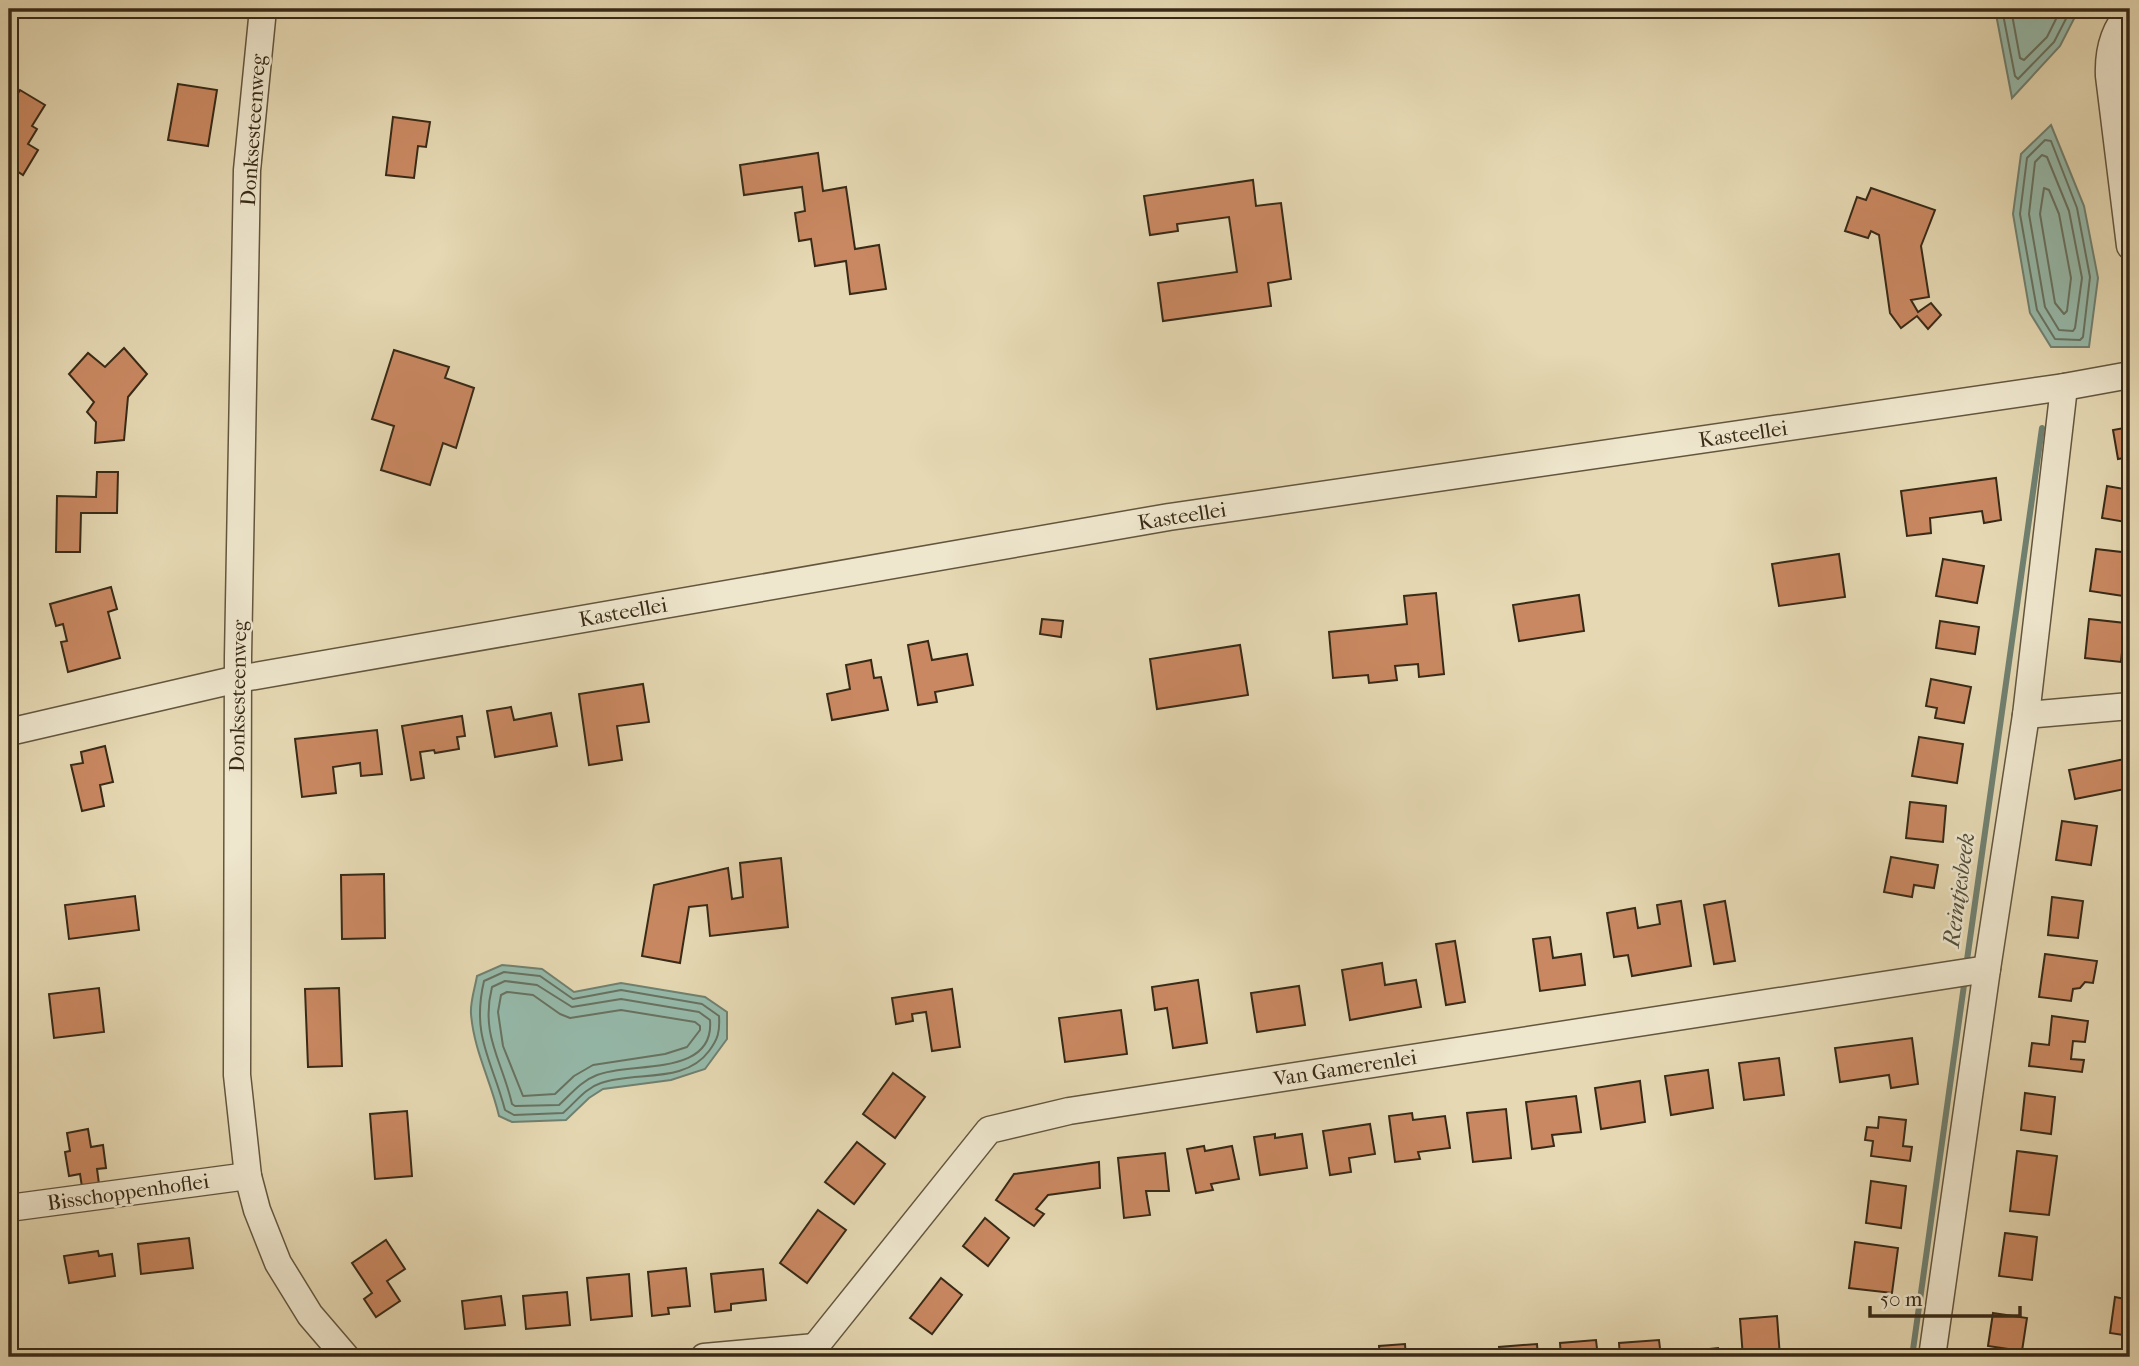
<svg xmlns="http://www.w3.org/2000/svg" width="2139" height="1366" font-family="'IM FELL French Canon',serif">
<style>
.water{fill:#96baab;stroke:#708070;stroke-width:2}
.lines{fill:none;stroke-linecap:round;stroke-linejoin:round}
.shore{stroke:#677261;stroke-width:2}
.stream{stroke:#708070;stroke-width:6}
.building{fill:#c98861;stroke:#382a17;stroke-width:2}
.minor-casing{stroke:#63563e;stroke-width:29}
.minor{stroke:#eee6cd;stroke-width:26}
.labels{text-anchor:middle;dominant-baseline:central;stroke-width:5;stroke-linejoin:round;paint-order:stroke}
.street-label{font-size:21px;fill:#382a17;stroke:#eee6cd}
.water-label{font-size:23px;font-style:italic;fill:#504e3c;stroke:#eee6cd}
</style>
<rect width="100%" height="100%" fill="#e5d8b2"/>
<filter id="stains"><feTurbulence type="fractalNoise" baseFrequency=".00286" numOctaves="4"/><feColorMatrix values="0 0 0 0 .2 0 0 0 0 .09 0 0 0 0 .02 0 0 0 .5 -.17"/></filter>
<radialGradient id="worn" r=".72"><stop offset=".6" stop-color="#630" stop-opacity="0"/><stop offset="1" stop-color="#630" stop-opacity=".3"/></radialGradient>
<g class="water">
<polygon points="1995,9 2079,9 2060,46 2012,98"/>
<polygon points="2051,125 2084,206 2098,278 2089,347 2051,347 2030,313 2013,214 2021,154"/>
<path d="M502,965L542,969L574,992L621,983L705,997L727,1012V1039L705,1069L671,1080L603,1089L589,1098L566,1120L512,1122L499,1116C491,1081 474,1051 471,1014C470,1002 475,988 477,976Z"/>
</g>
<g class="lines">
<g class="shore">
<polyline points="2002,9 2015,76 2018,79 2054,42 2071,9"/>
<polyline points="2011,9 2020,58 2024,60 2047,37 2061,9"/>
<polygon points="2045,140 2051,141 2077,208 2090,277 2083,337 2080,340 2055,339 2037,310 2020,214 2027,158"/>
<polygon points="2042,155 2047,157 2069,211 2082,278 2075,328 2073,331 2059,330 2045,307 2029,214 2035,162"/>
<polygon points="2044,188 2049,190 2059,214 2071,278 2067,311 2064,314 2055,303 2040,214"/>
<path d="M504,972L540,976L573,999L621,990L702,1004L719,1016C720,1032 718,1039 709,1051C685,1084 636,1071 601,1083C585,1088 575,1103 563,1113L514,1115L505,1110C492,1060 471,1036 484,981Z"/>
<path d="M505,981L537,985L572,1007L621,999L699,1012L710,1020C715,1078 630,1061 597,1075C581,1081 571,1094 559,1105L515,1106L512,1104C502,1060 480,1035 492,987Z"/>
<polygon points="507,992 533,995 560,1014 570,1018 621,1010 695,1022 700,1026 700,1030 687,1047 665,1054 593,1065 574,1076 555,1094 523,1096 503,1046 498,1012 501,995"/>
</g>
<g class="stream">
<polyline points="1966,967 2042,428"/>
<polyline points="1912,1357 1965,978"/>
</g>
</g>
<g class="building">
<polygon points="178,84 217,90 208,146 168,140"/>
<polygon points="20,90 45,105 32,126 37,129 28,144 38,150 23,175 12,168 9,173 9,108"/>
<polygon points="393,117 430,122 426,147 418,146 414,178 386,175"/>
<polygon points="818,153 823,191 846,187 855,249 879,245 886,289 850,294 846,261 815,266 811,239 799,241 795,213 805,211 802,187 744,195 740,165"/>
<polygon points="1253,180 1256,206 1281,203 1291,279 1268,283 1271,306 1163,321 1158,283 1237,272 1229,217 1177,224 1178,231 1150,235 1144,196"/>
<polygon points="1871,188 1935,210 1921,246 1929,297 1911,300 1918,312 1931,303 1941,315 1928,329 1917,316 1901,328 1890,313 1879,235 1871,231 1868,238 1845,231 1857,197 1866,200"/>
<polygon points="124,348 147,374 128,397 124,440 95,443 96,422 87,412 94,402 69,374 88,353 105,367"/>
<polygon points="394,350 449,367 445,378 474,388 456,448 443,443 430,485 381,470 394,426 372,419"/>
<polygon points="2130,427 2130,457 2118,459 2113,430"/>
<polygon points="97,472 118,472 117,513 81,513 80,552 56,552 57,496 96,497"/>
<polygon points="1996,478 2001,520 1984,523 1982,511 1930,518 1931,533 1907,536 1901,491"/>
<polygon points="2107,486 2130,490 2130,534 2124,533 2126,522 2102,518"/>
<polygon points="2096,549 2130,553 2130,597 2090,591"/>
<polygon points="1839,554 1845,597 1779,606 1772,564"/>
<polygon points="1943,559 1984,566 1977,603 1936,596"/>
<polygon points="111,587 117,609 108,612 120,658 68,672 61,642 67,641 63,624 56,626 50,604"/>
<polygon points="1436,593 1444,674 1419,677 1418,664 1395,666 1397,680 1369,683 1368,675 1333,678 1329,632 1407,624 1404,596"/>
<polygon points="1579,595 1584,631 1519,641 1513,605"/>
<polygon points="1042,619 1063,621 1061,637 1040,634"/>
<polygon points="2089,619 2125,623 2121,662 2085,658"/>
<polygon points="1940,621 1979,627 1975,654 1936,648"/>
<polygon points="928,641 932,660 967,654 973,685 935,692 937,702 918,705 908,645"/>
<polygon points="1240,645 1248,695 1157,709 1150,659"/>
<polygon points="871,660 874,678 881,677 888,710 832,720 827,694 850,689 846,665"/>
<polygon points="1931,679 1971,687 1964,723 1935,718 1937,708 1926,706"/>
<polygon points="643,684 649,722 617,726 622,760 589,765 579,694"/>
<polygon points="511,707 514,720 551,713 557,746 495,757 487,711"/>
<polygon points="462,716 465,736 457,737 459,749 435,753 434,750 420,752 424,778 411,780 402,726"/>
<polygon points="377,730 382,774 361,776 360,763 333,767 336,793 302,797 295,739"/>
<polygon points="1919,737 1963,744 1957,783 1912,776"/>
<polygon points="105,746 113,782 100,785 104,806 82,811 71,765 83,763 81,752"/>
<polygon points="2130,758 2130,788 2075,799 2069,770"/>
<polygon points="1910,802 1946,806 1943,842 1906,838"/>
<polygon points="2062,821 2097,826 2091,865 2056,860"/>
<polygon points="1891,857 1938,865 1934,888 1914,885 1912,897 1884,892"/>
<polygon points="781,858 788,927 710,936 707,905 689,907 680,963 642,956 654,885 728,868 732,899 743,897 740,863"/>
<polygon points="384,874 385,938 342,939 341,875"/>
<polygon points="135,896 139,930 69,939 65,905"/>
<polygon points="2052,897 2083,901 2078,938 2048,935"/>
<polygon points="1681,901 1691,966 1632,976 1628,955 1614,957 1607,913 1635,908 1638,928 1660,924 1657,905"/>
<polygon points="1725,901 1735,961 1714,964 1704,905"/>
<polygon points="1550,937 1553,958 1581,954 1585,985 1540,991 1533,939"/>
<polygon points="1455,941 1465,1002 1446,1005 1436,944"/>
<polygon points="2045,954 2097,961 2093,983 2085,982 2080,988 2073,989 2071,1001 2039,997"/>
<polygon points="1382,963 1385,985 1416,980 1421,1007 1350,1020 1342,970"/>
<polygon points="1198,980 1207,1043 1173,1048 1167,1008 1155,1010 1152,987"/>
<polygon points="1299,986 1305,1025 1257,1032 1251,993"/>
<polygon points="99,988 104,1032 54,1038 49,994"/>
<polygon points="339,988 342,1066 308,1067 305,989"/>
<polygon points="952,989 960,1047 932,1051 926,1012 912,1014 913,1021 896,1024 892,998"/>
<polygon points="1121,1010 1127,1054 1065,1062 1059,1018"/>
<polygon points="2052,1016 2088,1021 2085,1042 2073,1041 2071,1059 2084,1060 2082,1072 2029,1066 2032,1043 2049,1045"/>
<polygon points="1912,1038 1918,1084 1891,1088 1889,1075 1840,1082 1835,1048"/>
<polygon points="1779,1058 1784,1095 1744,1100 1739,1063"/>
<polygon points="1708,1070 1713,1108 1671,1115 1665,1076"/>
<polygon points="893,1073 925,1097 895,1138 863,1114"/>
<polygon points="1640,1081 1645,1122 1601,1129 1595,1088"/>
<polygon points="2025,1093 2055,1097 2051,1134 2021,1130"/>
<polygon points="1576,1096 1581,1132 1552,1135 1554,1146 1532,1149 1526,1102"/>
<polygon points="1506,1109 1511,1158 1473,1162 1467,1113"/>
<polygon points="407,1111 412,1176 375,1179 370,1114"/>
<polygon points="1412,1113 1413,1120 1445,1116 1450,1148 1418,1152 1420,1159 1395,1162 1389,1116"/>
<polygon points="1879,1117 1906,1120 1903,1146 1912,1147 1910,1161 1871,1156 1873,1141 1865,1140 1867,1127 1878,1128"/>
<polygon points="1370,1124 1375,1154 1349,1158 1351,1172 1330,1175 1323,1131"/>
<polygon points="88,1129 91,1147 103,1145 106,1168 97,1169 99,1184 82,1187 80,1174 69,1176 65,1152 70,1151 67,1133"/>
<polygon points="1275,1134 1275,1138 1302,1134 1307,1168 1260,1175 1254,1137"/>
<polygon points="857,1142 885,1164 854,1204 825,1182"/>
<polygon points="1204,1146 1205,1151 1232,1146 1239,1179 1211,1184 1213,1190 1196,1193 1187,1149"/>
<polygon points="2017,1151 2057,1156 2049,1215 2010,1211"/>
<polygon points="1165,1153 1169,1191 1146,1191 1150,1215 1124,1218 1118,1158"/>
<polygon points="1099,1162 1100,1188 1048,1195 1036,1209 1044,1214 1034,1226 996,1200 1014,1174"/>
<polygon points="1871,1181 1906,1186 1901,1228 1866,1223"/>
<polygon points="818,1210 846,1230 807,1283 780,1263"/>
<polygon points="985,1218 1009,1238 988,1266 963,1246"/>
<polygon points="2005,1233 2037,1237 2032,1280 1999,1276"/>
<polygon points="189,1238 193,1268 141,1274 138,1244"/>
<polygon points="386,1240 405,1269 387,1281 400,1301 376,1317 364,1299 372,1293 352,1263"/>
<polygon points="1855,1242 1898,1248 1892,1293 1849,1288"/>
<polygon points="98,1251 99,1256 112,1254 115,1276 69,1283 64,1256"/>
<polygon points="686,1268 690,1306 668,1308 669,1314 652,1316 648,1272"/>
<polygon points="763,1269 766,1300 731,1304 731,1310 715,1312 711,1274"/>
<polygon points="629,1274 632,1316 591,1320 587,1278"/>
<polygon points="941,1278 962,1295 932,1334 910,1318"/>
<polygon points="567,1292 570,1325 526,1329 523,1296"/>
<polygon points="501,1296 505,1325 465,1329 462,1301"/>
<polygon points="2115,1297 2130,1300 2130,1336 2110,1333"/>
<polygon points="1993,1313 2027,1318 2022,1351 1988,1346"/>
<polygon points="1777,1316 1780,1357 1743,1357 1740,1319"/>
<polygon points="1596,1340 1598,1357 1561,1357 1560,1343"/>
<polygon points="1659,1340 1661,1357 1620,1357 1619,1343"/>
<polygon points="1405,1344 1406,1357 1380,1357 1379,1346"/>
<polygon points="1537,1344 1538,1357 1500,1357 1499,1347"/>
<polygon points="1718,1348 1719,1357 1682,1357 1681,1352"/>
<polygon points="1477,1349 1477,1357 1441,1357 1441,1353"/>
</g>
<g class="lines">
<g class="minor-casing">
<g id="minor">
<polyline points="263,9 247,170 238,657 237,1075 248,1176 257,1210 278,1263 310,1315 346,1357"/>
<path d="M2130,12C2113,30 2108,52 2109,76L2130,246"/>
<polyline points="2026,715 2130,706"/>
<polyline points="9,732 238,679 1169,517 2064,387 2130,375"/>
<polyline points="9,1208 248,1176"/>
<polyline points="704,1357 815,1347"/>
<polyline points="816,1357 815,1347 989,1130 1069,1111 1987,969"/>
<polyline points="1932,1357 1987,969 2026,715 2064,387"/>
</g>
</g>
<use href="#minor" class="minor"/>
</g>
<g class="labels">
<g class="street-label">
<text transform="translate(253 130) rotate(-86)">Donksesteenweg</text>
<text transform="translate(1743 434) rotate(-8)">Kasteellei</text>
<text transform="translate(1182 516) rotate(-9)">Kasteellei</text>
<text transform="translate(623 612) rotate(-10)">Kasteellei</text>
<text transform="translate(238 696) rotate(-89)">Donksesteenweg</text>
<text transform="translate(1345 1068) rotate(-9)">Van Gamerenlei</text>
<text transform="translate(128 1192) rotate(-8)">Bisschoppenhoflei</text>
</g>
<g class="water-label">
<text transform="translate(1959 890) rotate(-82)">Reintjesbeek</text>
</g>
</g>
<rect width="2139" height="1366" fill="none" stroke="#e5d8b2" stroke-width="35"/>
<rect x="10" y="10" width="2118" height="1345" fill="none" stroke="#382a17" stroke-width="3.5"/>
<rect x="18" y="18" width="2104" height="1331" fill="none" stroke="#382a17" stroke-width="2"/>
<path d="M1870 1306v10h150v-10" fill="none" stroke="#382a17" stroke-width="3.5"/>
<text x="1880" y="1306" font-size="21" fill="#382a17" stroke="#eee6cd" stroke-width="5" paint-order="stroke">50 m</text>
<rect width="100%" height="100%" filter="url(#stains)"/>
<rect width="100%" height="100%" fill="url(#worn)"/>
</svg>
